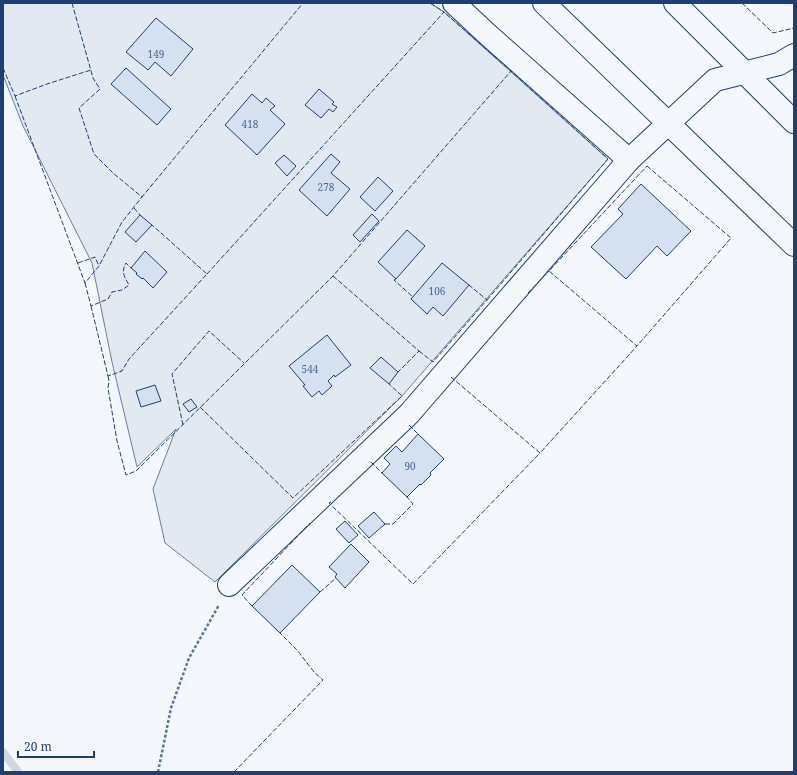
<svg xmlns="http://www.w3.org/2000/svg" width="797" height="775" font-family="'Noto Serif',serif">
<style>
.green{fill:#e3e9f0;stroke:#687fa3}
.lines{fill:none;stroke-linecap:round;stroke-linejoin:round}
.stream{stroke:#cfd7e4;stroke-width:8}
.building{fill:#d5e0f0;stroke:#1d3f73}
.minor-casing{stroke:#1d3f73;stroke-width:24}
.major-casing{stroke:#1d3f73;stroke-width:24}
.path{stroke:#5e769c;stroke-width:2.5;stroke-dasharray:3 2;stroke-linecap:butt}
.minor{stroke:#f4f7fb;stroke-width:22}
.major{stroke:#f4f7fb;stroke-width:22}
.fence{stroke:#1d3f73;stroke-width:1;stroke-dasharray:5 2;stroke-linecap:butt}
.labels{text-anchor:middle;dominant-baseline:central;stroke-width:3;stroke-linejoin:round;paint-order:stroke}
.number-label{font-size:10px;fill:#4b6792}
</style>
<rect width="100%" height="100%" fill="#f4f7fb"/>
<polygon class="green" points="3,3 430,3 444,12 608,159 402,396 215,582 165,543 153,489 176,429 137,467 112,362 92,263 23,126 3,75"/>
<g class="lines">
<polyline class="stream" points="3,752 18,772"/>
</g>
<g class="building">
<polygon points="156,18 193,49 171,76 155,62 148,70 126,52"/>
<polygon points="126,68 171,109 157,125 111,84"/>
<polygon points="319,89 334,102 332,104 337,107 333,112 329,109 321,118 305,105"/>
<polygon points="252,94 262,103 266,98 275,106 270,110 285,124 257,155 225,125"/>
<polygon points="331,154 340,162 331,173 350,189 327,216 299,190"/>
<polygon points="284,155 296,166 287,176 275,163"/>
<polygon points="378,177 393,191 375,211 360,197"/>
<polygon points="641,184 691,231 667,256 657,246 626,279 591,247 623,214 618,209"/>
<polygon points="372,214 379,221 360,242 353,235"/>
<polygon points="140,215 152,225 136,242 125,232"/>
<polygon points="407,230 425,246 396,279 378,262"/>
<polygon points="145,251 167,272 153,288 143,278 142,279 136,274 137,273 131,268"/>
<polygon points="442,263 469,285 443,316 433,307 427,314 411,299"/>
<polygon points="327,335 351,365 335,377 334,375 328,381 332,386 322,395 319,391 312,397 303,386 305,385 289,366"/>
<polygon points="381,357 398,372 389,384 370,368"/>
<polygon points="155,385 161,401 141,407 136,391"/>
<polygon points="191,399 197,407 189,412 183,404"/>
<polygon points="418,434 444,459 430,473 431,475 421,485 420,484 407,497 382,473 390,464 384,458 396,446 402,452"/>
<polygon points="374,512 385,524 369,538 358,526"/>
<polygon points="345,521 358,535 349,543 336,529"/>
<polygon points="351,544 369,562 345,588 335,577 337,574 329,567"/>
<polygon points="292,565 320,592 280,633 252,606"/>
</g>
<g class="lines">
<g class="minor-casing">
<g id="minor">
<polyline points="454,3 486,33 629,160"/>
<polyline points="544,3 794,245"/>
<polyline points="229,585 409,414 629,160 715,80 779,64 794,55"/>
</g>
</g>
<g class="major-casing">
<polyline id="major" points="675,3 794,122"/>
</g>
<polyline class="path" points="158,772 171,708 189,658 219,605"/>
<use href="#minor" class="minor"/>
<use href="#major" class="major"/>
<g class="fence">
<polyline points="72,3 93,78 100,89 79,108 94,154 113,173 142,197 303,3"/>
<polyline points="742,3 773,33 794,28"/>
<polyline points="3,68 15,96 47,84 91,70"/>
<polyline points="15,96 85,283 99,266 122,222 142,197"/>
<polygon points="647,166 731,238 637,346 549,271"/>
<polyline points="134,208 140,215"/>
<polyline points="78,263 95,257 99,266"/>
<polyline points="207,274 444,12 430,3"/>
<polyline points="333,276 419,351 398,372"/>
<polyline points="396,279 394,280 413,297"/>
<path d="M85,283L91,306L108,299L112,292L122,290L129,285C124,276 121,272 126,263L131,268"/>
<polyline points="528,293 549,271"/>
<polyline points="487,300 608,159 511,71"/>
<polyline points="91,306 108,376 122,371 129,359 207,274 152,225"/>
<polyline points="419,351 433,362 487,300 469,285"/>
<polyline points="108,376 109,381 108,388 117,441 126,475 136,471 333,276 511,71 444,12"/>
<polyline points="451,377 540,453 637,346"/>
<polyline points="200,407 293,498 402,396 389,384"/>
<polyline points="183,425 172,374 209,331 244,363"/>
<polyline points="409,425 418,434"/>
<polyline points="371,462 382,473"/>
<polyline points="331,502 329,503 413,584 540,453"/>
<polyline points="385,524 393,524 413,504 407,497"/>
<polyline points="320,592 336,578"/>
<polyline points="252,606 242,595 310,523"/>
<polyline points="234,772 323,680 314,672 297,650 280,633"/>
</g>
</g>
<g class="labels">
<g class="number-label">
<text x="156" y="54">149</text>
<text x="250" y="124">418</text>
<text x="326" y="187">278</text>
<text x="437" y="291">106</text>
<text x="310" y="369">544</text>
<text x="410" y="466">90</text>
</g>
</g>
<rect width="797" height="775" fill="none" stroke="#1d3f73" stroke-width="8"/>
<path d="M18 751v6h76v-6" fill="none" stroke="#1d3f73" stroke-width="2"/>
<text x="24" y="751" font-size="12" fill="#1d3f73" stroke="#f4f7fb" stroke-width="3" paint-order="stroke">20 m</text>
</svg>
